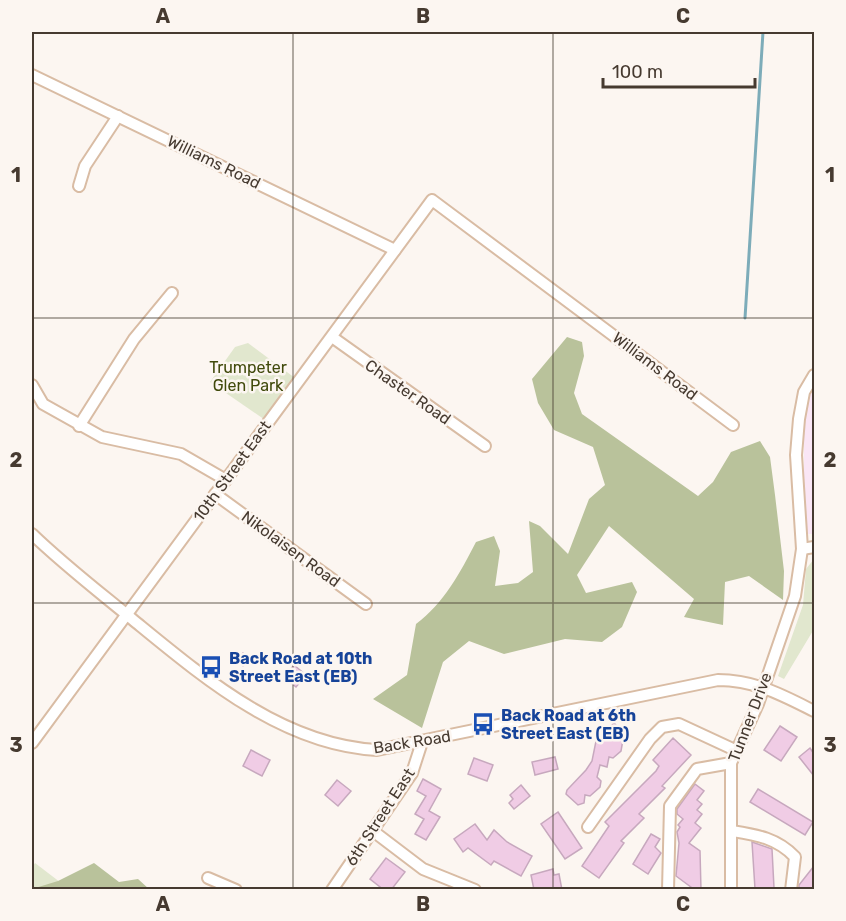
<svg xmlns="http://www.w3.org/2000/svg" width="846" height="921" font-family="Rubik,sans-serif">
<style>
.commercial{fill:#fae6f5}
.green{fill:#e1e7ce}
.forest{fill:#b9c29b}
.lines{fill:none;stroke-linecap:round;stroke-linejoin:round}
.stream{stroke:#7dacb9;stroke-width:3}
.building{fill:#f0cce5;stroke:#c7a8be;stroke-width:1.5}
.minor-casing{stroke:#d9bca4;stroke-width:14}
.minor{stroke:#fff;stroke-width:10}
.grid{fill:none;stroke:#463a30;stroke-width:1.5;stroke-opacity:0.55}
.labels{text-anchor:middle;dominant-baseline:central;stroke-width:5;stroke-linejoin:round;paint-order:stroke}
.street-label{font-size:16px;fill:#463a30;stroke:#fcf6f1}
.park-label{font-size:16px;fill:#404a0b;stroke:#fcf6f1}
.transit-label{font-size:16px;font-weight:bold;fill:#164399;stroke:#fcf6f1;text-anchor:start}
.neatline{fill:none;stroke:#463a30;stroke-width:2}
.grid-label{font-size:20px;text-anchor:middle;font-weight:bold;fill:#463a30}
</style>
<rect width="100%" height="100%" fill="#fcf6f1"/>
<polygon class="commercial" points="814,368 814,534 804,534 804,382"/>
<g class="green">
<polygon points="248,343 299,381 268,422 210,382 235,347"/>
<polygon points="814,559 814,629 784,679 778,676 803,605 806,569"/>
<polygon points="35,863 69,889 32,890 32,868"/>
</g>
<g class="forest">
<path d="M567,337L582,342L584,356L574,393L582,414L698,496L713,482L731,452L760,441L770,457L775,495L784,571L783,600L749,576L725,582L723,625L684,617L694,599L609,526L577,575L586,593L632,582L637,592L622,627L602,642L565,639L504,654L469,641L443,662L422,728L373,699L407,675L416,624C444,603 460,573 476,542L494,536L500,551L495,586L518,583L533,572L529,521L540,526L568,554L589,499L605,485L593,447L554,430L538,403L532,379Z"/>
<polygon points="94,863 119,882 138,879 149,889 32,889 58,881"/>
</g>
<g class="lines">
<polyline class="stream" points="745,318 763,32"/>
</g>
<g class="building">
<polygon points="243,653 249,658 243,666 237,661"/>
<polygon points="294,665 306,675 296,687 284,677"/>
<polygon points="614,723 624,734 621,751 613,758 609,757 607,767 600,765 597,777 601,781 600,787 590,796 585,795 584,803 578,805 566,794 567,790 586,770 592,761 596,741"/>
<polygon points="780,726 797,737 781,761 764,750"/>
<polygon points="673,738 691,755 662,786 665,788 639,814 644,818 621,841 624,843 599,878 582,866 609,826 605,822 656,771 659,766 653,760"/>
<polygon points="810,748 814,754 814,776 799,757"/>
<polygon points="251,750 270,760 262,776 243,766"/>
<polygon points="555,757 558,769 535,775 532,762"/>
<polygon points="474,758 493,765 487,781 468,774"/>
<polygon points="423,779 441,789 429,811 440,817 426,840 415,834 424,819 415,814 426,796 417,791"/>
<polygon points="337,780 351,791 338,806 325,795"/>
<polygon points="695,784 704,791 697,800 702,804 697,810 702,814 695,823 701,828 689,843 700,851 701,890 695,890 676,876 679,843 677,832 680,827 678,825 683,819 677,814 677,809"/>
<polygon points="521,785 530,796 514,809 509,803 513,799 510,795"/>
<polygon points="758,789 813,822 805,835 750,802"/>
<polygon points="558,812 582,848 565,859 541,824"/>
<polygon points="475,824 487,840 494,830 507,842 532,856 521,876 494,861 491,865 468,848 463,852 454,839"/>
<polygon points="651,834 660,839 655,847 661,853 648,874 633,864"/>
<polygon points="752,842 772,849 774,888 755,889"/>
<polygon points="386,858 405,872 391,890 384,890 370,879"/>
<polygon points="814,866 814,890 799,890 799,885"/>
<polygon points="553,869 554,875 559,874 562,890 534,890 531,875"/>
</g>
<g class="lines">
<g class="minor-casing">
<g id="minor">
<polyline points="32,75 395,250"/>
<polyline points="79,186 85,166 118,116"/>
<polyline points="332,337 485,446"/>
<polyline points="32,385 43,404 102,437 181,454 226,480"/>
<polyline points="79,426 134,339 172,293"/>
<polyline points="215,494 366,604"/>
<path d="M32,534C63,564 98,591 132,619C203,677 282,745 377,750L718,680C755,680 782,695 814,711"/>
<polyline points="802,549 814,547"/>
<polyline points="32,743 432,200 733,425"/>
<polyline points="588,827 650,739 662,727 679,724 735,750"/>
<polyline points="373,831 423,869 475,890"/>
<path d="M732,831C757,835 777,838 795,857L791,890"/>
<polyline points="208,878 236,890"/>
<polyline points="332,890 412,773 422,742"/>
<polyline points="668,890 670,806 697,769 731,763"/>
<polyline points="731,890 731,763 758,704 795,596 802,549 796,455 799,419 804,392 814,375"/>
</g>
</g>
<use href="#minor" class="minor"/>
</g>
<path class="grid" d="M293,32V890M553,32V890M32,318H814M32,603H814"/>
<defs>
<g id="bus-bare" transform="scale(1.8)"><path d="M-5-6H5V4H4V6H2V4H-2V6H-4V4H-5ZM-3.5-4V0h7V-4ZM-3.5 1.2v1.5H-2V1.2ZM2 1.2v1.5H3.5V1.2Z" fill="#1a4fb4" stroke="#fcf6f1" stroke-width="2.5" paint-order="stroke"/></g>
</defs>
<g fill-rule="evenodd">
<use href="#bus-bare" x="211" y="667"/>
<use href="#bus-bare" x="483" y="724"/>
</g>
<g class="labels">
<g class="street-label">
<text transform="translate(214 162) rotate(26)">Williams Road</text>
<text transform="translate(655 366) rotate(37)">Williams Road</text>
<text transform="translate(408 392) rotate(35)">Chaster Road</text>
<text transform="translate(232 471) rotate(-54)">10th Street East</text>
<text transform="translate(291 549) rotate(36)">Nikolaisen Road</text>
<text transform="translate(750 717) rotate(-69)">Tunner Drive</text>
<text transform="translate(412 742) rotate(-9)">Back Road</text>
<text transform="translate(380 817) rotate(-57)">6th Street East</text>
</g>
<g class="park-label">
<text x="248" y="367">Trumpeter<tspan x="248" dy="18">Glen Park</tspan></text>
</g>
<g class="transit-label">
<text x="229" y="658">Back Road at 10th<tspan x="229" dy="18">Street East (EB)</tspan></text>
<text x="501" y="715">Back Road at 6th<tspan x="501" dy="18">Street East (EB)</tspan></text>
</g>
</g>
<rect width="846" height="921" fill="none" stroke="#fcf6f1" stroke-width="66"/>
<path d="M603 78v9h152v-9" fill="none" stroke="#463a30" stroke-width="3"/>
<text x="612" y="78" font-size="18" fill="#463a30" stroke="#fcf6f1" stroke-width="4.5" paint-order="stroke">100 m</text>
<rect x="33" y="33" width="780" height="855" class="neatline"/>
<g class="grid-label">
<text x="163" y="23">A</text>
<text x="423" y="23">B</text>
<text x="683" y="23">C</text>
<text x="16" y="182">1</text>
<text x="830" y="182">1</text>
<text x="16" y="467">2</text>
<text x="830" y="467">2</text>
<text x="16" y="752">3</text>
<text x="830" y="752">3</text>
<text x="163" y="911">A</text>
<text x="423" y="911">B</text>
<text x="683" y="911">C</text>
</g>
</svg>
